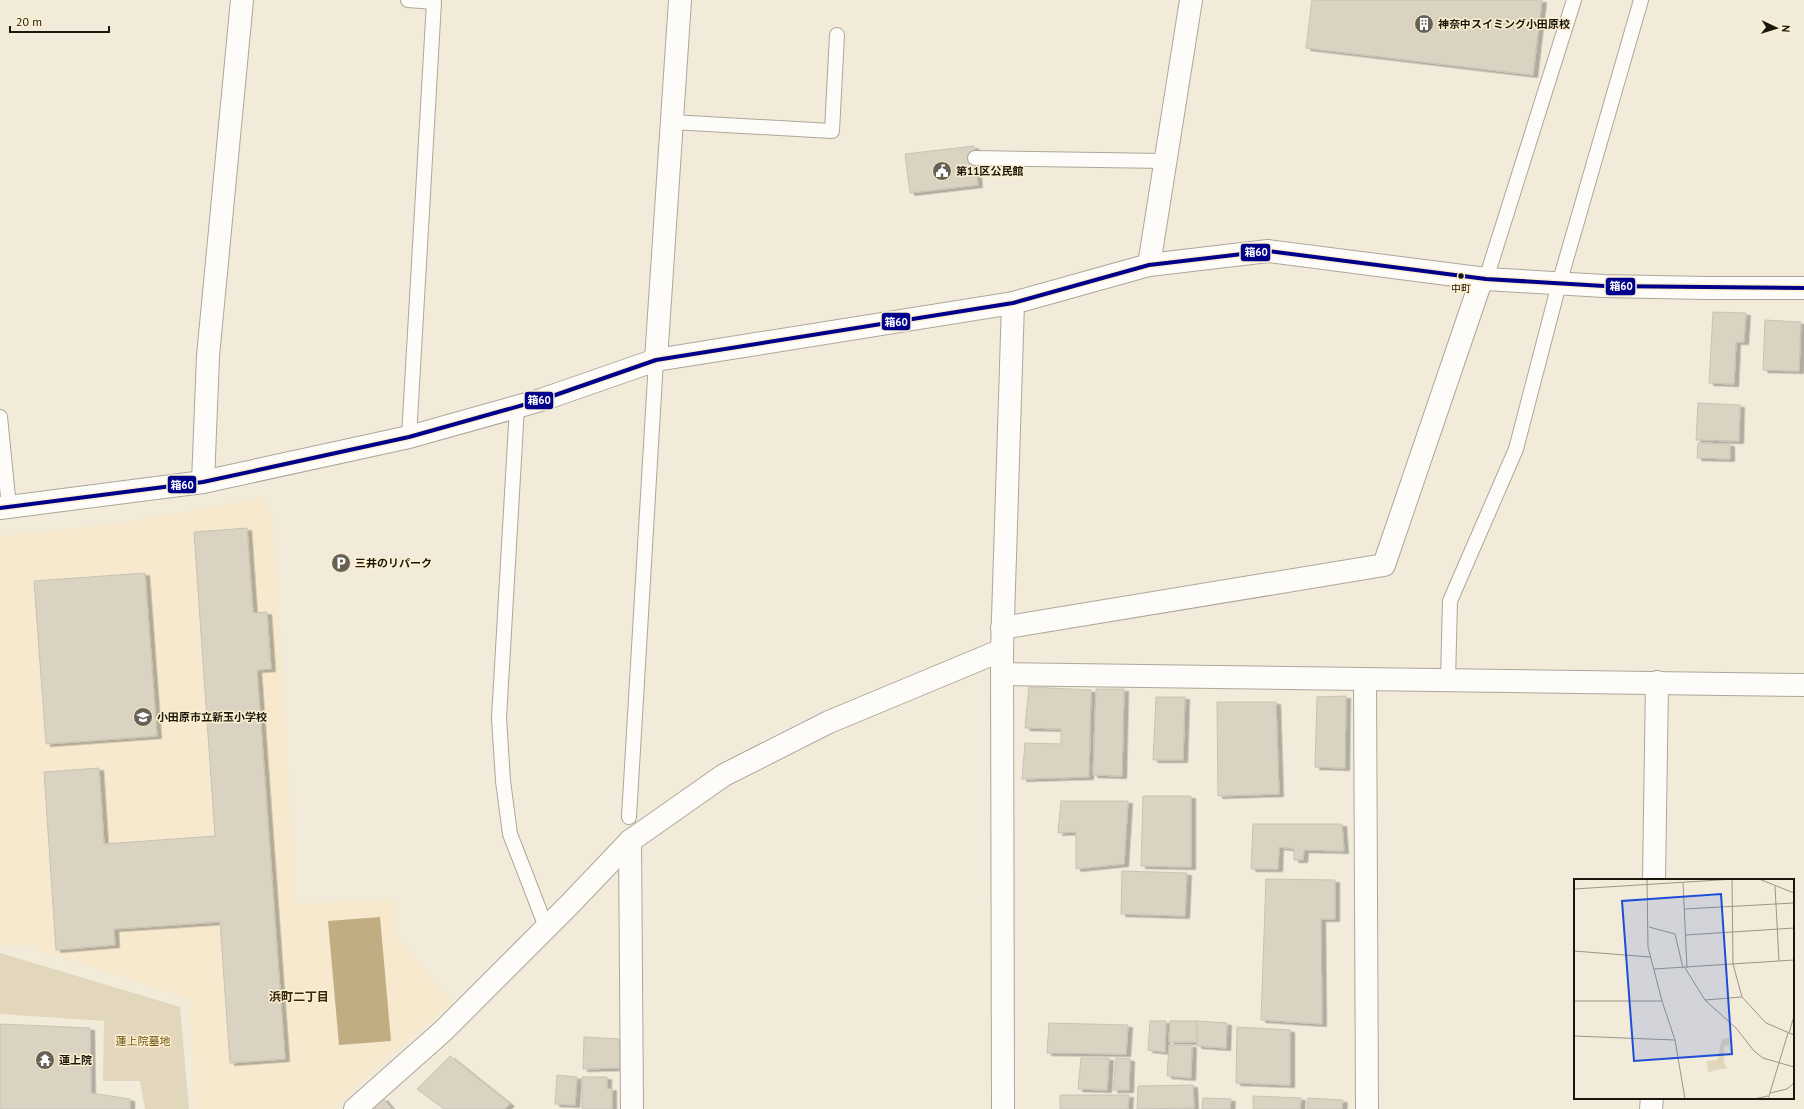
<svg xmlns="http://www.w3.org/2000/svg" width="1804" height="1109" font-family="'PT Sans','Noto Sans JP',sans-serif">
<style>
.built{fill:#f6e9cd}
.green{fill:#e2d6bc}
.water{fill:#c0ad82}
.building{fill:#dbd3c1;stroke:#c8c2b6;filter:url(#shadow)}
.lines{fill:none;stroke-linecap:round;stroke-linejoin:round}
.service-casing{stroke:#ada79b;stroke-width:16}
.minor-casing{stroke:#ada79b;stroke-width:24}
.tertiary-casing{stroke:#ada79b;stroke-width:24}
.service{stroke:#fdfcf9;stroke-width:14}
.minor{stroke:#fdfcf9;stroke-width:22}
.tertiary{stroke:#fdfcf9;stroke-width:22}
.bus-1-casing{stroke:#fdefd0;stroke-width:7}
.bus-1{stroke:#00008b;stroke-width:4}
.bus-dot{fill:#1b170c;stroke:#fdefd0;stroke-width:1.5}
.labels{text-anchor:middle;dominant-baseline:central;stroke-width:3;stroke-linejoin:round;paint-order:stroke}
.bus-label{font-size:10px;fill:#1b170c;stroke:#fdefd0}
.poi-label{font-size:11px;font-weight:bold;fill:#1b170c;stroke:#fdefd0;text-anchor:start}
.park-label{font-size:11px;fill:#69500c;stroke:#fdefd0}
.neighbourhood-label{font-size:12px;font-weight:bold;fill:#34290f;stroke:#fdefd0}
.inset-road{fill:none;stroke:#9c9688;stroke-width:1}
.view{fill:#1d4ed8;fill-opacity:0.15;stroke:#1d4ed8;stroke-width:2}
.inset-edge{fill:none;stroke:#1b170c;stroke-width:2}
.line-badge{stroke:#fdefd0;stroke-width:1.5}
.badge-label{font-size:11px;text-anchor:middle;font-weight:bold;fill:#fff}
</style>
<defs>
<filter id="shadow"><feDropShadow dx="4.5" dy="2.5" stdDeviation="0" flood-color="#0004"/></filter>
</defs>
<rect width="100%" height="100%" fill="#f2ebda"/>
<polygon class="built" points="261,498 273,519 296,904 394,899 396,935 452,1003 380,1064 334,1109 195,1109 189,999 81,963 42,953 35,946 0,945 0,536 115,524"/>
<polygon class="green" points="0,953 180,1007 189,1109 145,1109 140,1081 103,1081 104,1021 0,1014"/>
<polygon class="water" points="380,917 391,1041 339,1045 328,921"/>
<g class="building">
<polygon points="1312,0 1542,0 1533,75 1306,48"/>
<polygon points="974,146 978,185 910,193 905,154"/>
<polygon points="1713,312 1746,313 1744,342 1736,342 1734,384 1709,383"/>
<polygon points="1765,320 1801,322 1799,371 1763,370"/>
<polygon points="1698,403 1740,405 1739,441 1696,440"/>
<polygon points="1698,443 1730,444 1730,459 1697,458"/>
<polygon points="247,528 253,613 267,612 271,669 257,670 285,1059 230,1063 220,922 114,929 115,945 56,950 44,772 99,768 104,844 215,836 194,532"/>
<polygon points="145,573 157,736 46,744 34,581"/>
<polygon points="1029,687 1091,690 1089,777 1022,779 1025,743 1061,744 1061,729 1025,728"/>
<polygon points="1096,689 1124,689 1122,776 1093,775"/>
<polygon points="1346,696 1345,768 1315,767 1317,697"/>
<polygon points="1156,697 1185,697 1183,760 1153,760"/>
<polygon points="1217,702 1276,702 1279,794 1218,796"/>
<polygon points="1143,796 1191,796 1191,867 1141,866"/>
<polygon points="1061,801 1128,801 1124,864 1076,869 1076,832 1058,833"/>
<polygon points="1253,824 1342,824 1344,851 1304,850 1303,860 1294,860 1294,849 1279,847 1278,869 1251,869"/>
<polygon points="1122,871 1187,873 1185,916 1121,914"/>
<polygon points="1266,879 1335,880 1335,919 1321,919 1322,1024 1261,1020"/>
<polygon points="1150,1021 1166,1021 1165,1052 1148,1050"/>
<polygon points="1170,1021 1197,1021 1197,1042 1169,1042"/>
<polygon points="1197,1021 1227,1023 1226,1048 1197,1046"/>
<polygon points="1049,1023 1128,1025 1126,1054 1047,1053"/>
<polygon points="0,1024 90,1028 91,1093 130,1099 130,1109 0,1109"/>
<polygon points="1237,1027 1290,1030 1290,1085 1236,1083"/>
<polygon points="584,1037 619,1039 620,1068 583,1069"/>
<polygon points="1169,1045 1192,1045 1191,1078 1167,1076"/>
<polygon points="450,1056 510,1104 504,1109 444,1109 417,1089"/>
<polygon points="1081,1058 1109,1058 1107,1090 1078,1089"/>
<polygon points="1116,1058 1130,1059 1129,1090 1113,1090"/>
<polygon points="557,1075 577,1077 575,1105 555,1104"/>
<polygon points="582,1077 607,1077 607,1089 612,1088 612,1109 582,1109"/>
<polygon points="1193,1085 1194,1108 1137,1109 1138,1086"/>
<polygon points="1060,1095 1129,1095 1128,1109 1060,1109"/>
<polygon points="1253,1096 1301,1098 1300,1109 1253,1109"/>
<polygon points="383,1098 392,1109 371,1109"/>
<polygon points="1203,1098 1231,1099 1230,1109 1202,1109"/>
<polygon points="1308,1098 1343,1100 1342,1109 1307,1109"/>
</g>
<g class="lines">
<g class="service-casing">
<g id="service">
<polyline points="408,0 434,2 409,437"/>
<polyline points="672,122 832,131 837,35"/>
<polyline points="975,158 1165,161"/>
<polyline points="1486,279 1574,0"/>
<polyline points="517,407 499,718 503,781 510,834 546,927"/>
<polyline points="0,417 9,507"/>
<polyline points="1448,680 1450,601 1516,449 1559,284 1641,0"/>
<polyline points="629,817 656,360"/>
</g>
</g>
<g class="minor-casing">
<g id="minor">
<polyline points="656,360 680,0"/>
<polyline points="203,482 208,356 242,0"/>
<polyline points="1002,628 1384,565 1482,278"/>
<polyline points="1003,674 1804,685"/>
<polyline points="1365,679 1367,1109"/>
<polyline points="630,841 632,1109"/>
<polyline points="1654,880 1657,682"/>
<polyline points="355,1109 443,1031 570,904 630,841 724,775 829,722 1002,650"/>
<polyline points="1651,1109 1652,1098"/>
</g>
</g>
<g class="tertiary-casing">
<g id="tertiary">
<polyline points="1149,265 1191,0"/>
<polyline points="0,508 203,482 409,437 541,400 656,360 1013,303 1149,265 1268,251 1486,279 1604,286 1706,288 1804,288"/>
<polyline points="1003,1109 1002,650 1013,303"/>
</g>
</g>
<use href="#service" class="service"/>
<use href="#minor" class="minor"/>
<use href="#tertiary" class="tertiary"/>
<g class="bus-1-casing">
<polyline id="bus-1" points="0,508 203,482 409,437 541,400 656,360 1013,303 1149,265 1268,251 1486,279 1604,286 1804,288"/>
</g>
<use href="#bus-1" class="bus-1"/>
</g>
<defs>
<g id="building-disc" transform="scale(1)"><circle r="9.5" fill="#666154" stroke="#fdefd0"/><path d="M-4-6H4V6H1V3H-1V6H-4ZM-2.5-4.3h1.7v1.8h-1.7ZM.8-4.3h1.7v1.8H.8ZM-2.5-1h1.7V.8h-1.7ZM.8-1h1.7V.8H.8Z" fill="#fff"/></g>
<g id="civic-disc" transform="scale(1)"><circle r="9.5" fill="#666154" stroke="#fdefd0"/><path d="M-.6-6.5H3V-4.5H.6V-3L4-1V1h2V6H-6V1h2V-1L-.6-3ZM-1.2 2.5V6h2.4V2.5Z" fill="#fff"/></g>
<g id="parking-disc" transform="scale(1)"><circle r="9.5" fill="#666154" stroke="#fdefd0"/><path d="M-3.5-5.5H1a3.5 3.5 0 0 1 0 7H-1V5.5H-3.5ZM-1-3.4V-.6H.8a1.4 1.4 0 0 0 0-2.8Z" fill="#fff"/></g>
<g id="school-disc" transform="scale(1)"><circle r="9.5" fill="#666154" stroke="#fdefd0"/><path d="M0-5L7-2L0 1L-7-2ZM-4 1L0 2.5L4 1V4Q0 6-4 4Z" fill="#fff"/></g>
<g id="temple-disc" transform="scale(1)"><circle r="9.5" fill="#666154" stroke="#fdefd0"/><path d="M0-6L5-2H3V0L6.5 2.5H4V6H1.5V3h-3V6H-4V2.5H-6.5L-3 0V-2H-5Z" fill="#fff"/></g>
</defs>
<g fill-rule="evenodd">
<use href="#building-disc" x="1424" y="24"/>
<use href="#civic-disc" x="942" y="171"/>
<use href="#parking-disc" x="341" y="563"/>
<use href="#school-disc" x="143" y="717"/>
<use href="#temple-disc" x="45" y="1060"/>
</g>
<circle class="bus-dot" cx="1461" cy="276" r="3.5"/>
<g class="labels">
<g class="bus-label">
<text x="1461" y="288">中町</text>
</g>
<g class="poi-label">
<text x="1438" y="24">神奈中スイミング小田原校</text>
<text x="956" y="171">第11区公民館</text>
<text x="355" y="563">三井のリパーク</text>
<text x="157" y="717">小田原市立新玉小学校</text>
<text x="59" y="1060">蓮上院</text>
</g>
<g class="park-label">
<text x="143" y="1041">蓮上院墓地</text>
</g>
<g class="neighbourhood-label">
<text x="299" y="996">浜町二丁目</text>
</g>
</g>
<g transform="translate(1574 879)">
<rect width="220" height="220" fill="#f2ebda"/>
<path d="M157,158L155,166L150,167V183L153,189L134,193L133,182L143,181L148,160Z" fill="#e2d6bc"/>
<path class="inset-road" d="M73,0L74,68L88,122L101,161L111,220M158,0L159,85L168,118L192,144L220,156M185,0L220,14M109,4L113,89M201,7L205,82M0,10L161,0M110,30L220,24M75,48L101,55L109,89M112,56L220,49M0,72L76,78M111,89L131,121L162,149L180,172L189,179L220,188M80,90L220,81M0,121V173M131,121L168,118M0,122H88M215,154L220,137M0,157L101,161M196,214L213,210L220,204M195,217L214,154M180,220L194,217L197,220"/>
<path class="view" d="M147,15L158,175L60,182L48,22Z"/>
<rect width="220" height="220" class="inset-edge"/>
</g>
<g class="line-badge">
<rect x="1240" y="243" width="31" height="19" rx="4" fill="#00008b"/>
<rect x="1605" y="277" width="31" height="19" rx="4" fill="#00008b"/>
<rect x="881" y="312" width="30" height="19" rx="4" fill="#00008b"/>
<rect x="524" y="391" width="30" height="19" rx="4" fill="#00008b"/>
<rect x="167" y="475" width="30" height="19" rx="4" fill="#00008b"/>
</g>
<g class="badge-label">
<text x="1256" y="256">箱60</text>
<text x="1621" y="290">箱60</text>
<text x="896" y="326">箱60</text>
<text x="539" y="404">箱60</text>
<text x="182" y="489">箱60</text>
</g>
<g transform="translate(1776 28) rotate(94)" stroke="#fdefd0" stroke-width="3" paint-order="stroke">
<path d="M0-3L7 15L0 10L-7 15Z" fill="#1b170c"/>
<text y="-6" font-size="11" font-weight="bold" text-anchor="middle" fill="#1b170c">N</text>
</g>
<path d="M10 26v6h99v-6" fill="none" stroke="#1b170c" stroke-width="2"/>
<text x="16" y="26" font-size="12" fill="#1b170c" stroke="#fdefd0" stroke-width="3" paint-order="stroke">20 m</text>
</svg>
